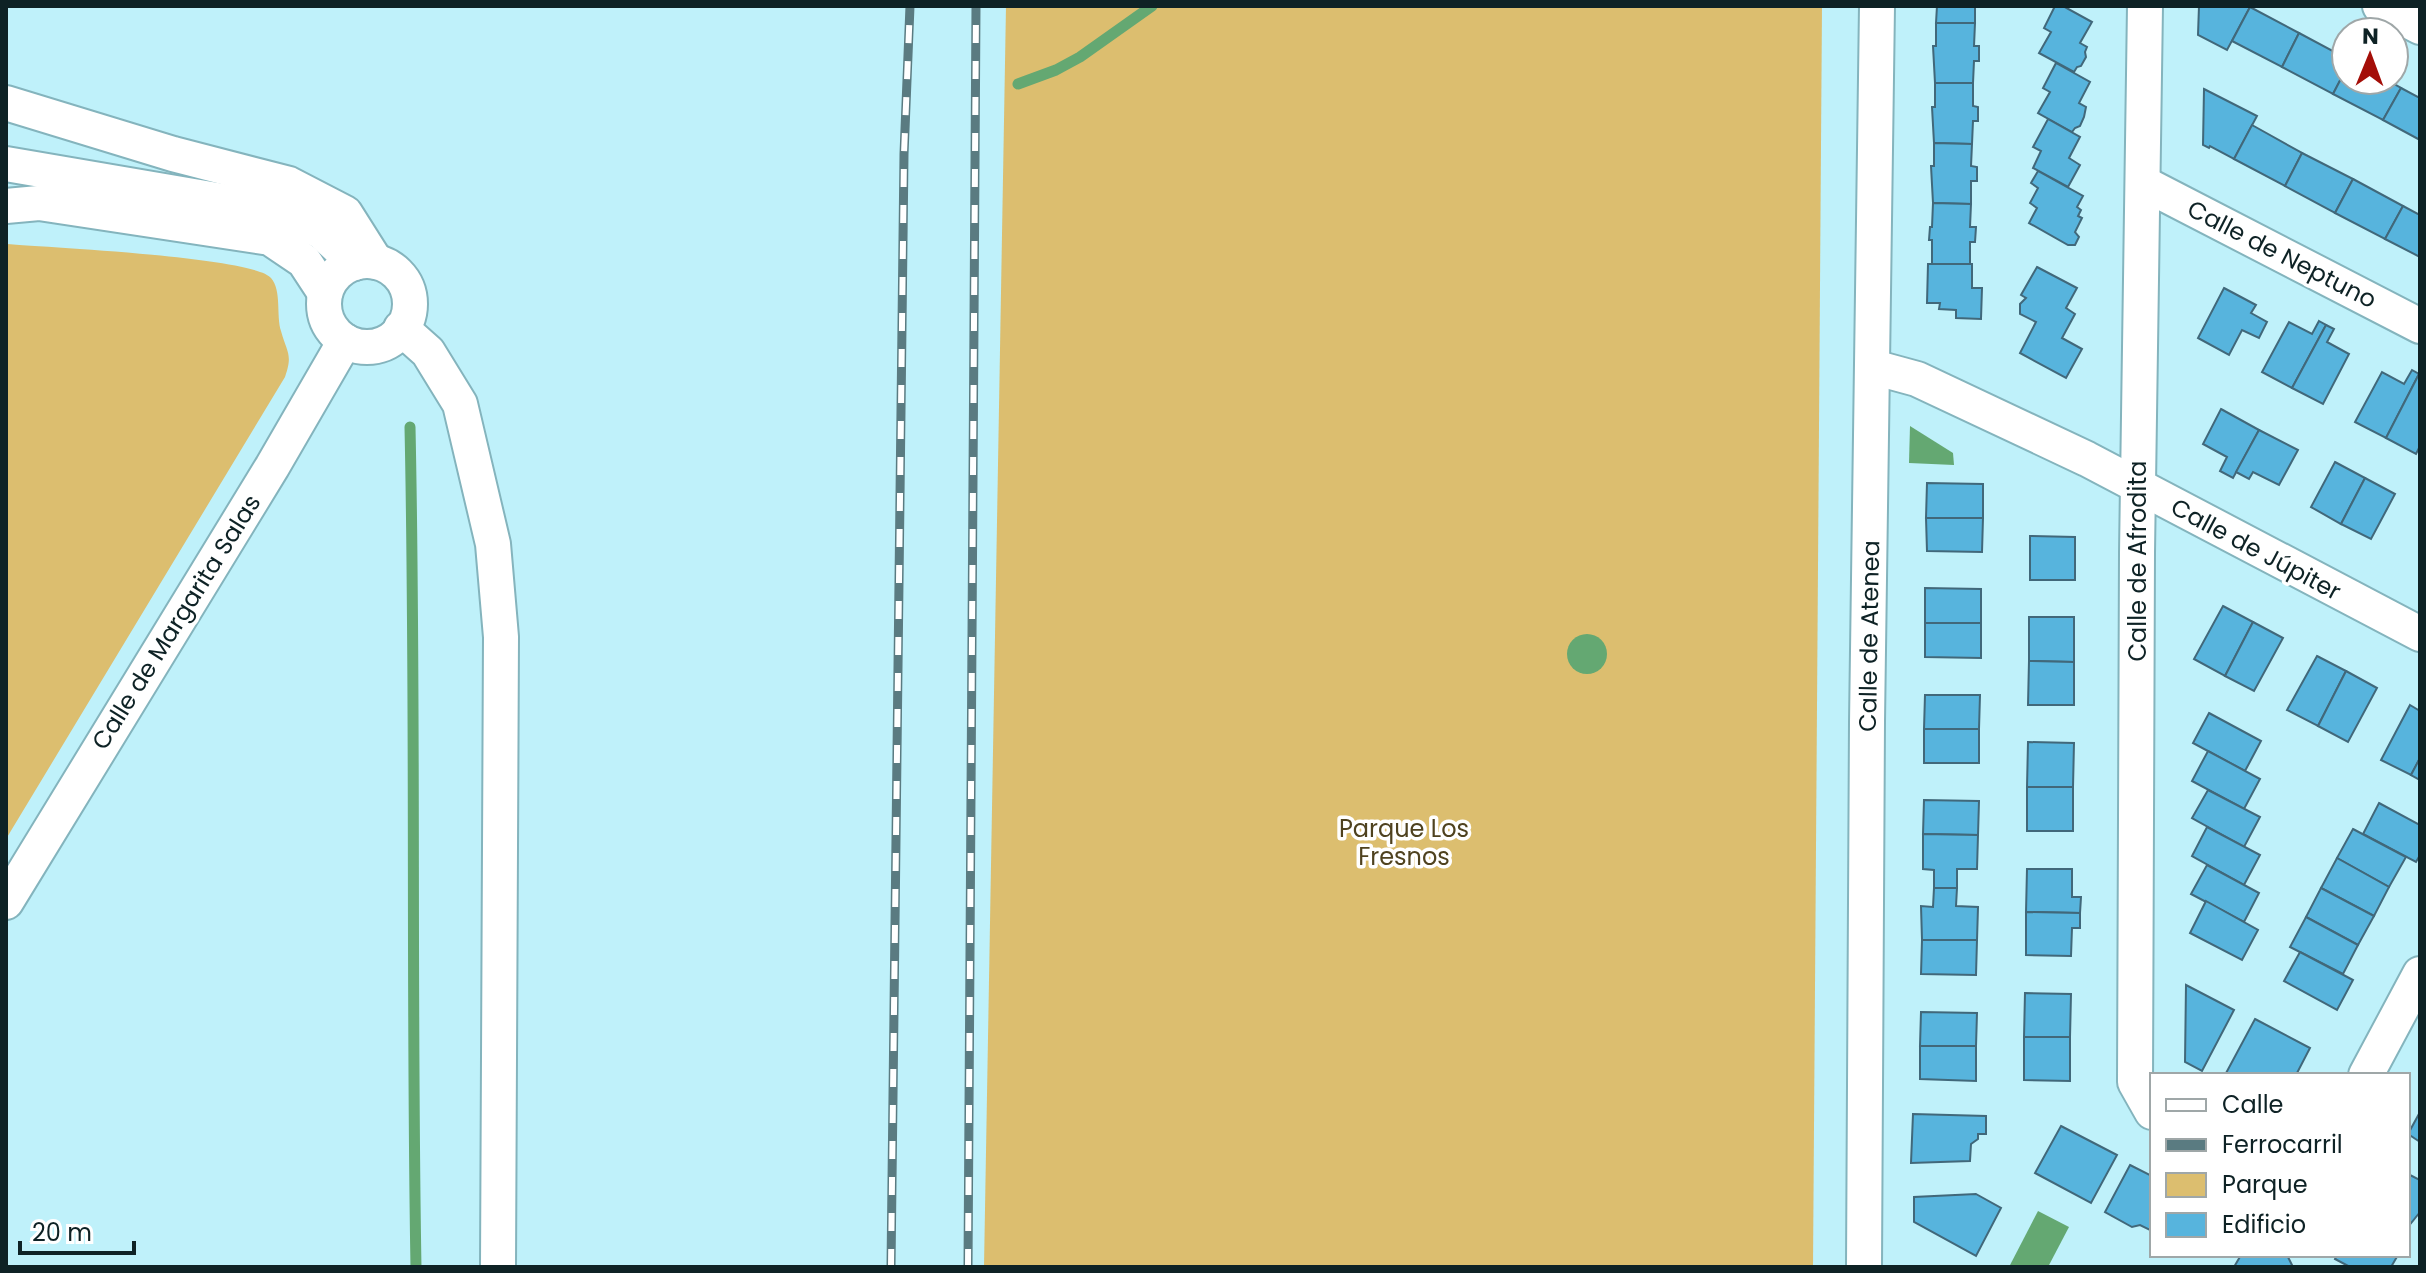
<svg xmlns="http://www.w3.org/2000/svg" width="2426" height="1273" font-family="Poppins,sans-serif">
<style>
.green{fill:#dcbe6f}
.water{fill:#64a872}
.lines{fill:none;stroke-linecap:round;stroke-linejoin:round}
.stream{stroke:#64a872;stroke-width:11}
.building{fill:#57b4dd;stroke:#41687a;stroke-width:2}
.minor-casing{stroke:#84b4bd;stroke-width:38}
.minor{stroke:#fff;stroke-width:34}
.rail-casing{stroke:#5a7b81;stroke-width:9}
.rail{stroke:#fff;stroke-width:6;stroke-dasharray:18;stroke-linecap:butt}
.labels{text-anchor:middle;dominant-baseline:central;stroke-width:7;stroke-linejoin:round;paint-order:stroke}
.street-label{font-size:24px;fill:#0e2225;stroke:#fff}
.park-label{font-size:24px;fill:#4f421f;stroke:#fff}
</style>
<rect width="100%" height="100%" fill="#bff1fa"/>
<g class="green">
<polygon points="1006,6 1822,6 1813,1267 984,1267"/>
<path d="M6,244C44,247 254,257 271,278C282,291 276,315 281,331C287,353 293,354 285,377L6,839Z"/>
</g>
<g class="water">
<polygon points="1910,426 1953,453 1954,465 1909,463"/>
<circle cx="1587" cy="654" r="20"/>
<polygon points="2038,1211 2069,1227 2048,1267 2009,1267"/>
</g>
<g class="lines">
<g class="stream">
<polyline points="1018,84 1056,70 1080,57 1152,6"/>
<path d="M410,427C416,707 411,987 416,1267"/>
</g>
</g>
<g class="building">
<polygon points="1937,6 1975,6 1975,23 1936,23"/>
<polygon points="2055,6 2063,6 2092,22 2080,43 2087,47 2085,52 2086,57 2081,66 2077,67 2074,72 2039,53 2051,32 2044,28"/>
<polygon points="2199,6 2250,7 2227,50 2198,35"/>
<polygon points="2250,7 2299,33 2282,67 2232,41"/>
<polygon points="1936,23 1975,23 1974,46 1979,46 1979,61 1974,61 1973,83 1935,83 1933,46 1936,46"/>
<polygon points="2299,33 2346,58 2346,69 2333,94 2282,67"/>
<polygon points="2056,63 2090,82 2079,103 2086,107 2084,117 2080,126 2075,128 2072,132 2038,113 2050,92 2043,88"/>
<polygon points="2346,69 2346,80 2387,80 2401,88 2383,120 2333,94"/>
<polygon points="1935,83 1973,83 1973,106 1978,107 1978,121 1973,121 1972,144 1934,143 1932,107 1935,107"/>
<polygon points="2401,88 2420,98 2420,140 2383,120"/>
<polygon points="2204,89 2257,116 2234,159 2210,146 2209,148 2203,145"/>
<polygon points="2048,119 2080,137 2069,158 2080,165 2068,187 2033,168 2041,151 2033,147"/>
<polygon points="2252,125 2302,153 2285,186 2234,159"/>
<polygon points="1934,143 1972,144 1971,166 1977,167 1977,181 1971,181 1971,204 1933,203 1931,166 1934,166"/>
<polygon points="2302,153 2353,179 2335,213 2285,186"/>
<polygon points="2038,171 2083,196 2077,207 2081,210 2078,216 2082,218 2075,232 2079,237 2075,245 2068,245 2029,223 2037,208 2030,203 2038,188 2031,183"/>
<polygon points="2353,179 2403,206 2385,239 2335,213"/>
<polygon points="1933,203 1971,204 1970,227 1976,227 1975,242 1970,242 1970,264 1932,264 1932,240 1929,240 1930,227 1932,227"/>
<polygon points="2403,206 2420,215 2420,257 2385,239"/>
<polygon points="1928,264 1972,264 1972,288 1982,288 1981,319 1956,318 1956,310 1939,309 1940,303 1927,303"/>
<polygon points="2037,267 2077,288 2066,308 2075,314 2062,338 2082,349 2066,378 2020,353 2036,322 2020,314 2020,304 2026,298 2021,295"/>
<polygon points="2224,288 2256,305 2251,313 2267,322 2259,338 2242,330 2229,355 2198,338"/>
<polygon points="2319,321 2326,325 2292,388 2262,372 2289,322 2312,334"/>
<polygon points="2326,325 2334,329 2327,342 2349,354 2323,404 2292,388"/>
<polygon points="2412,370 2419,374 2386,438 2355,422 2382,372 2404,384"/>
<polygon points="2419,374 2420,446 2416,454 2386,438"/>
<polygon points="2221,409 2259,430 2233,478 2220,471 2227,457 2203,444"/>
<polygon points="2259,430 2298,450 2279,485 2253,472 2249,479 2236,472"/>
<polygon points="2335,462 2365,478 2341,524 2311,507"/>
<polygon points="2365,478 2395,494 2371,539 2341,524"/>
<polygon points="1927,483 1983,484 1983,518 1926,518"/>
<polygon points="1926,518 1983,518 1982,552 1927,551"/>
<polygon points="2030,536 2075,537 2075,580 2030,580"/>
<polygon points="1925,588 1981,589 1981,623 1925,623"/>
<polygon points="2223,606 2253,622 2225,676 2194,659"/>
<polygon points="2029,617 2074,617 2074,662 2029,661"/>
<polygon points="2253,622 2283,638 2254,691 2225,676"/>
<polygon points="1925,623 1981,623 1981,658 1925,657"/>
<polygon points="2317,656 2346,671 2318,726 2287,710"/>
<polygon points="2029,661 2074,662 2074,705 2028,705"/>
<polygon points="2346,671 2377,688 2348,742 2318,726"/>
<polygon points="1925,695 1980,695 1979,729 1924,729"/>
<polygon points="2410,705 2420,711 2420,758 2411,775 2381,760"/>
<polygon points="2209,713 2261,741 2245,771 2193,743"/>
<rect x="1924" y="729" width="55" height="34"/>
<polygon points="2028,742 2074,743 2073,787 2027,787"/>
<polygon points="2208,751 2260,779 2244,809 2192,781"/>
<polygon points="2420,758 2420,780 2411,775"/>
<rect x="2027" y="787" width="46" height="44"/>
<polygon points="2208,790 2260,817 2244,847 2192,818"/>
<polygon points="1924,800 1979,801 1978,835 1923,834"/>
<polygon points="2379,803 2420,825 2420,855 2416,862 2363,834"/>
<polygon points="2207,827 2260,855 2244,885 2192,856"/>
<polygon points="2353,829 2406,857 2389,887 2337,858"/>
<polygon points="1923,834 1978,835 1977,869 1957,869 1957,888 1934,888 1934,870 1923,869"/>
<polygon points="2337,858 2389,887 2374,916 2321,888"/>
<polygon points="2207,865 2259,893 2244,922 2191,894"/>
<polygon points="2027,869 2072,869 2072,897 2081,897 2080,913 2026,912"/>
<polygon points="1934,888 1957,888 1956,906 1978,907 1977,940 1922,940 1921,906 1933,907"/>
<polygon points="2321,888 2374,916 2358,945 2306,917"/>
<polygon points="2206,901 2258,930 2242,960 2190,933"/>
<polygon points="2026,912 2080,913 2080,928 2072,928 2071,956 2026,955"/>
<polygon points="2306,917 2358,945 2343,974 2290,947"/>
<polygon points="1922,940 1977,940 1976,975 1921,974"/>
<polygon points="2300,952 2353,980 2337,1010 2284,981"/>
<polygon points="2186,985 2234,1010 2202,1071 2185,1062"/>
<polygon points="2025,993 2071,994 2070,1037 2024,1037"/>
<polygon points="1921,1012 1977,1013 1976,1046 1920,1046"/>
<polygon points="2255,1019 2310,1048 2296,1075 2225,1075"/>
<polygon points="2024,1037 2070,1037 2070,1081 2024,1080"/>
<polygon points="1920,1046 1976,1046 1976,1081 1920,1079"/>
<polygon points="2420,1112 2420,1142 2408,1134"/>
<polygon points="1913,1114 1986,1116 1986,1134 1978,1134 1978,1139 1971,1144 1970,1161 1911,1163"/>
<polygon points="2061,1126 2117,1155 2091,1203 2035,1173"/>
<polygon points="2130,1165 2152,1176 2152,1231 2140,1225 2132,1227 2105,1212"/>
<polygon points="2408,1174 2420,1180 2420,1212 2408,1227"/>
<polygon points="1976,1194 2001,1208 1976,1256 1914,1222 1914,1197"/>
<polygon points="2241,1255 2287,1255 2293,1267 2234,1267"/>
<polygon points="2337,1255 2398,1255 2391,1267 2350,1267 2335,1259"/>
</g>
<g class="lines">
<g class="minor-casing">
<g id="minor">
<polyline points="2145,6 2137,553 2135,1082 2152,1112"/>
<polyline points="2380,6 2420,27"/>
<polyline points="6,103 173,154 289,184 345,213 376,262"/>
<polyline points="6,164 281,211 322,232 355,263"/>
<polyline points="2143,183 2420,326"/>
<polyline points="6,206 39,203 270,238 304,261 325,293"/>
<circle cx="367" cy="304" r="43"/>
<polyline points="401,328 428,352 460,404 493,544 501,637 498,1267"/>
<polyline points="1873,367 1917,379 2087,459 2420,634"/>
<polyline points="6,902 272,467 345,341"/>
<polyline points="2366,1075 2420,974"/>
<polyline points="1864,1267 1867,722 1877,6"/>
</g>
</g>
<use href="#minor" class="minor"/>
<g class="rail-casing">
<g id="rail">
<polyline points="891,1267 904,154 910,6"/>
<polyline points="968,1267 976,6"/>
</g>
</g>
<use href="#rail" class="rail"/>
</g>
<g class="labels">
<g class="street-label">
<text transform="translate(2282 254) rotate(27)">Calle de Neptuno</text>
<text transform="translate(2256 549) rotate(28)">Calle de Júpiter</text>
<text transform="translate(2137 561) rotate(-90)">Calle de Afrodita</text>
<text transform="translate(176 622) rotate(-58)">Calle de Margarita Salas</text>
<text transform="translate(1869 636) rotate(-89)">Calle de Atenea</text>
</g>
<g class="park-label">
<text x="1404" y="828">Parque Los<tspan x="1404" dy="28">Fresnos</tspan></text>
</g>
</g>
<rect width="2426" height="1273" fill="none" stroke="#0e2225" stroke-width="16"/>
<rect x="2150" y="1073" width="260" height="184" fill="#ffffff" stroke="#9fa7a8" stroke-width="2"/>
<rect x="2166" y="1099" width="40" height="12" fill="#ffffff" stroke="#9fa7a8" stroke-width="2"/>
<text x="2222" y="1113" font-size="24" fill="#0e2225">Calle</text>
<rect x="2166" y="1139" width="40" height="12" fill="#5a7b81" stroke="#9fa7a8" stroke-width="2"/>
<text x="2222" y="1153" font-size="24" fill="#0e2225">Ferrocarril</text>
<rect x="2166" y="1173" width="40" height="24" fill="#dcbe6f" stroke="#9fa7a8" stroke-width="2"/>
<text x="2222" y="1193" font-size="24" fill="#0e2225">Parque</text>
<rect x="2166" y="1213" width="40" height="24" fill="#57b4dd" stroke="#9fa7a8" stroke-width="2"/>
<text x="2222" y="1233" font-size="24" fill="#0e2225">Edificio</text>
<g transform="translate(2370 56) rotate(1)"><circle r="38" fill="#ffffff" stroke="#9fa7a8" stroke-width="2"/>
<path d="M0-6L14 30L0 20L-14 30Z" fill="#a40e08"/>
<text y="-12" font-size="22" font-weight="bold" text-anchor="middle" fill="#0e2225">N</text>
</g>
<path d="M20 1241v12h114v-12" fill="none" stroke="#0e2225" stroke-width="4"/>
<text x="32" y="1241" font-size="24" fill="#0e2225" stroke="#ffffff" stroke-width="6" paint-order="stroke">20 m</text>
</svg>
